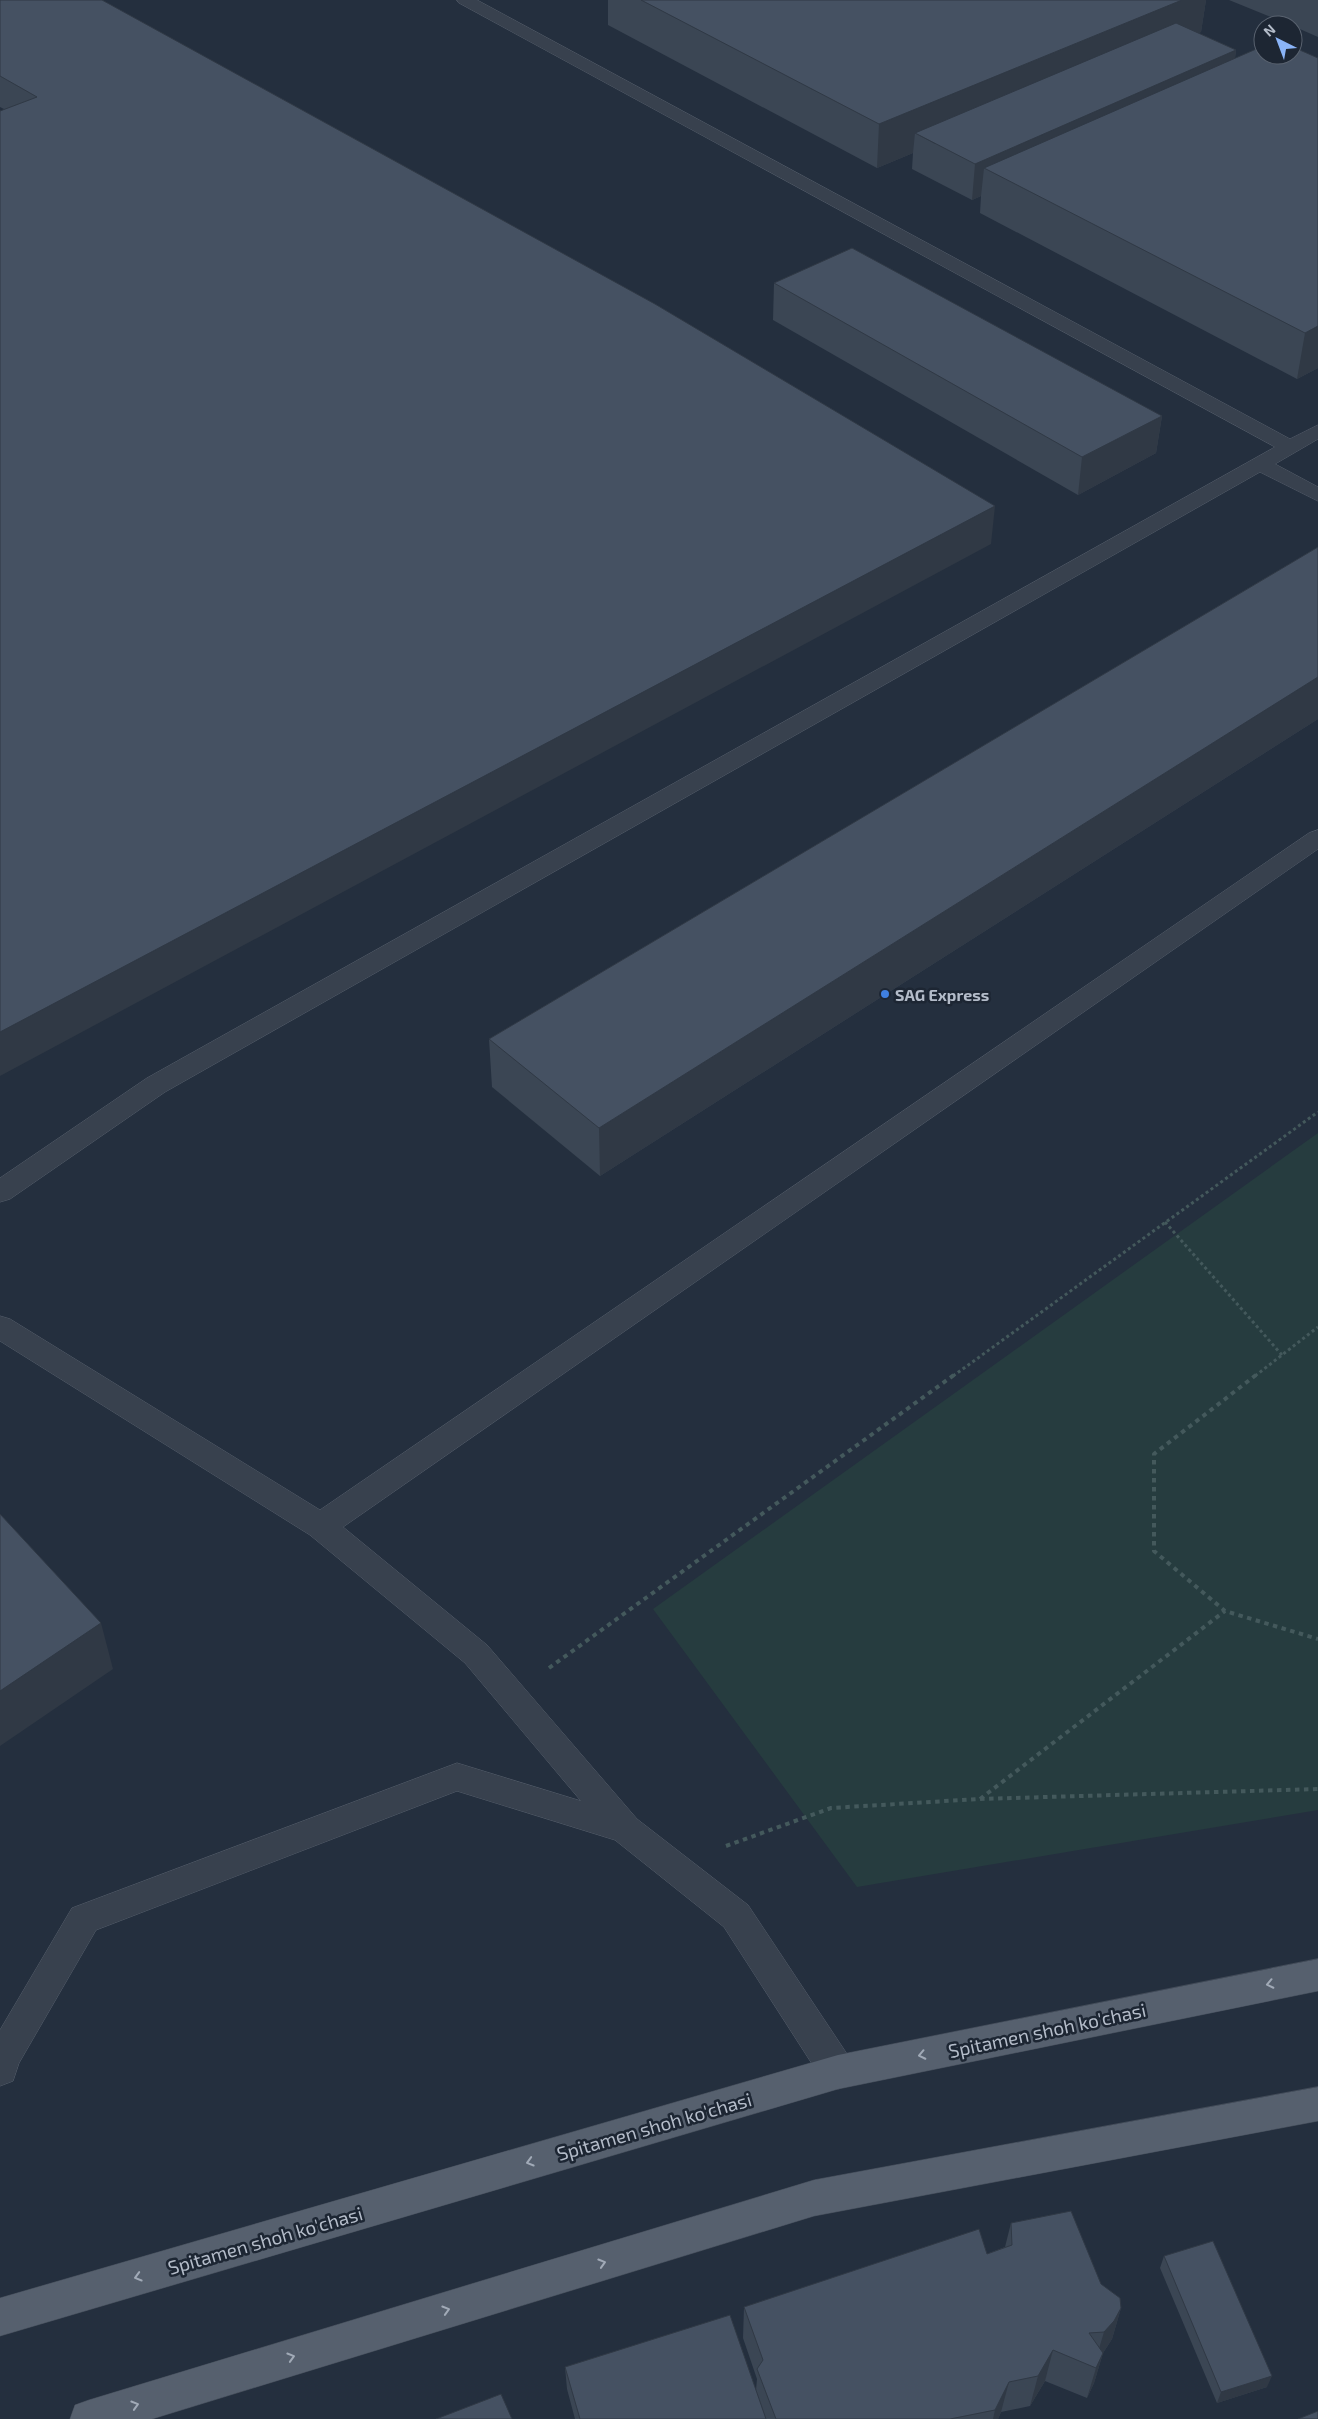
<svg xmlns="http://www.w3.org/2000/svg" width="1318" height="2419" font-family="'Exo 2',sans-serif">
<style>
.green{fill:#263c3f}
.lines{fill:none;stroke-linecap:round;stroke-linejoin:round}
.minor-casing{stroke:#565f6c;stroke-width:1}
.major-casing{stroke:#414a57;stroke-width:1}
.path-far1{stroke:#44595c;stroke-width:3;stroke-dasharray:3 3;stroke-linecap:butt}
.path{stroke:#44595c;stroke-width:4;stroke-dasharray:4.5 4.5;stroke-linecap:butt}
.minor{fill:#38414e;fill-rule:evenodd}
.major{fill:#56606e;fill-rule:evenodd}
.wall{fill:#3b4654}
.shaded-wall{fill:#303945}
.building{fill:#455162;stroke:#303945}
.oneway{stroke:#a1aab7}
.shop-dot{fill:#3f7fe0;stroke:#1d2633;stroke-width:2}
.labels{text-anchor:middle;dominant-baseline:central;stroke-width:5;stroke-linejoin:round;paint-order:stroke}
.poi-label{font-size:16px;font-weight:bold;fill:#b4bcc9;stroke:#1d2633;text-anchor:start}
.near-street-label{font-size:19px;fill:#b4bcc9;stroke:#1d2633}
</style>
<rect width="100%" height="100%" fill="#242f3e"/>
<polygon class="green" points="1318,1133 1318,1810 857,1887 653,1609"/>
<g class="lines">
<g class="minor-casing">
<g id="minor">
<polygon points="457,0 477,0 1290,439 1318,425 1318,439 1275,464 1318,487 1318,501 1260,472 165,1092 10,1199 0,1202 0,1178 147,1078 1275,447 459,3"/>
<polygon points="1318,830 1318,849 343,1527 487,1645 637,1819 748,1905 851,2060 856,2072 851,2084 838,2089 825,2084 724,1927 615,1840 457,1791 96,1930 19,2063 13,2081 0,2086 0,2030 72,1908 457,1763 581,1801 465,1663 310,1535 0,1341 0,1316 10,1319 320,1510 1309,833"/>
</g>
</g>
<g class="major-casing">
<g id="major">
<polygon points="1318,1959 1318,1991 838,2089 0,2336 0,2298 838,2055"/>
<polygon points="1318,2087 1318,2121 814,2216 152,2419 70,2419 75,2405 89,2400 814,2180"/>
</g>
</g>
<g class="path-far1">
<polyline points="1165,1222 1282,1355"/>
<polyline points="953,1376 1318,1112"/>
<polyline points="1255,1376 1318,1327"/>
</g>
<g class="path">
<polyline points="1256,1375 1154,1454 1154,1551 1225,1611 1318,1639"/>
<polyline points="549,1668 954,1375"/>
<polyline points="980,1799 1225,1611"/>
<polyline points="726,1846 831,1808 979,1799 1318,1789"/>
</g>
<use href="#minor" class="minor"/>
<use href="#major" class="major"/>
</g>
<g class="wall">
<polygon points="0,0 991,544 4,109 0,107"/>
<polygon points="608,0 1206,0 1201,32 1198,33 1236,50 1235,58 1318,368 1297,379 980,213 981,196 972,200 912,169 913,153 877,168 608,25"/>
<polygon points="1229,0 1318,0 1318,37 1293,26 1293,25 1290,25"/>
<polygon points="774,283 1162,416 1156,453 1078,495 773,320"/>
<polygon points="1318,547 1318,719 600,1176 492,1087 489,1039"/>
<polygon points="1011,2223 1101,2284 1121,2308 1112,2339 1103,2353 1094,2383 1087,2398 1045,2381 1030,2406 1001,2412 998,2419 575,2419 567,2389 565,2367 756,2390 757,2379 743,2338 744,2307 987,2254 1005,2247"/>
<polygon points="1164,2256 1267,2387 1217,2403 1160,2268"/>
</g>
<g class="shaded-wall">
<polygon points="1182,0 1206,0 1201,32 935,144 915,133 913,153 877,168 879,124"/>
<polygon points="1236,50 1231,85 984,168 981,196 972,200 975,164"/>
<polygon points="1318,326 1318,368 1297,379 1305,333"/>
<polygon points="1162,416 1156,453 1078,495 1082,457"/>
<polygon points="995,506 991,544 0,1076 0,1032"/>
<polygon points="1318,677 1318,719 600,1176 599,1128"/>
<polygon points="101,1623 113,1669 0,1746 0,1691"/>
<polygon points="1121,2308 1112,2339 1103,2353 1094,2383 1087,2398 1096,2368 1095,2362 1104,2332"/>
<polygon points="1053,2350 1045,2381 1030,2406 1038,2376"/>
<polygon points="1272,2376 1267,2387 1217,2403 1221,2392"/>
<polygon points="1009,2382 1001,2412 998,2419 993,2419 995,2410"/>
</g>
<g class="building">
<polygon points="0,0 102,0 655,304 995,506 0,1032 0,111 37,97 0,76"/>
<polygon points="641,0 1182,0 879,124"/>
<polygon points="1176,23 1236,50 975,164 915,133"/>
<polygon points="1263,46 1263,55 1293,55 1293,47 1318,58 1318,326 1305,333 984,168"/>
<polygon points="852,248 1162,416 1082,457 774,283"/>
<polygon points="1318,547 1318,677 599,1128 489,1039"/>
<polygon points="0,1514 101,1623 0,1691"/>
<polygon points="1071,2211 1101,2284 1120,2298 1121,2308 1114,2321 1104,2332 1089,2333 1103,2353 1096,2368 1053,2350 1038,2376 1009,2382 995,2410 950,2419 776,2419 757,2369 763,2360 744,2307 979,2229 987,2254 1012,2245 1011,2223"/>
<polygon points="1213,2241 1272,2376 1221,2392 1164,2256"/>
<polygon points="730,2315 766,2419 580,2419 565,2367"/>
<polygon points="501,2394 512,2419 436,2419"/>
<polygon points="1318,2411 1318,2419 1298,2419"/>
</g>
<defs><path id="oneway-chevron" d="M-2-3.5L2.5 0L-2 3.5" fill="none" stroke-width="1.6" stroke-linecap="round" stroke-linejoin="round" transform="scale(1.25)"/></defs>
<g class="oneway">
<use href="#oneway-chevron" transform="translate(1270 1984) rotate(168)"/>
<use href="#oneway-chevron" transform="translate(922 2055) rotate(168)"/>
<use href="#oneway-chevron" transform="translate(530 2162) rotate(164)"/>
<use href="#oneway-chevron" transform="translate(602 2263) rotate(-17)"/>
<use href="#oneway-chevron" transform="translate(138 2277) rotate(164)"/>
<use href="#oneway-chevron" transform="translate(446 2310) rotate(-17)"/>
<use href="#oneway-chevron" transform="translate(291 2357) rotate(-17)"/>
<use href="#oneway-chevron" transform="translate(135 2405) rotate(-17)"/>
</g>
<circle class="shop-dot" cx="885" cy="994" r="5"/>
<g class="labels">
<g class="poi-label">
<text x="895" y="994">SAG Express</text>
</g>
<g class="near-street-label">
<text transform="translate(1047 2030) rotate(-12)">Spitamen shoh ko'chasi</text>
<text transform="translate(654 2126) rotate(-16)">Spitamen shoh ko'chasi</text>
<text transform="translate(265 2240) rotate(-16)">Spitamen shoh ko'chasi</text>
</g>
</g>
<g transform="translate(1278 40) rotate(318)"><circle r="24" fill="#1d2633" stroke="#59626f"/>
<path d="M0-4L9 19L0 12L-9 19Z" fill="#8ab4f8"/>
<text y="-8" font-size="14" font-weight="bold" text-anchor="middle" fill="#b4bcc9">N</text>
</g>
</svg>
